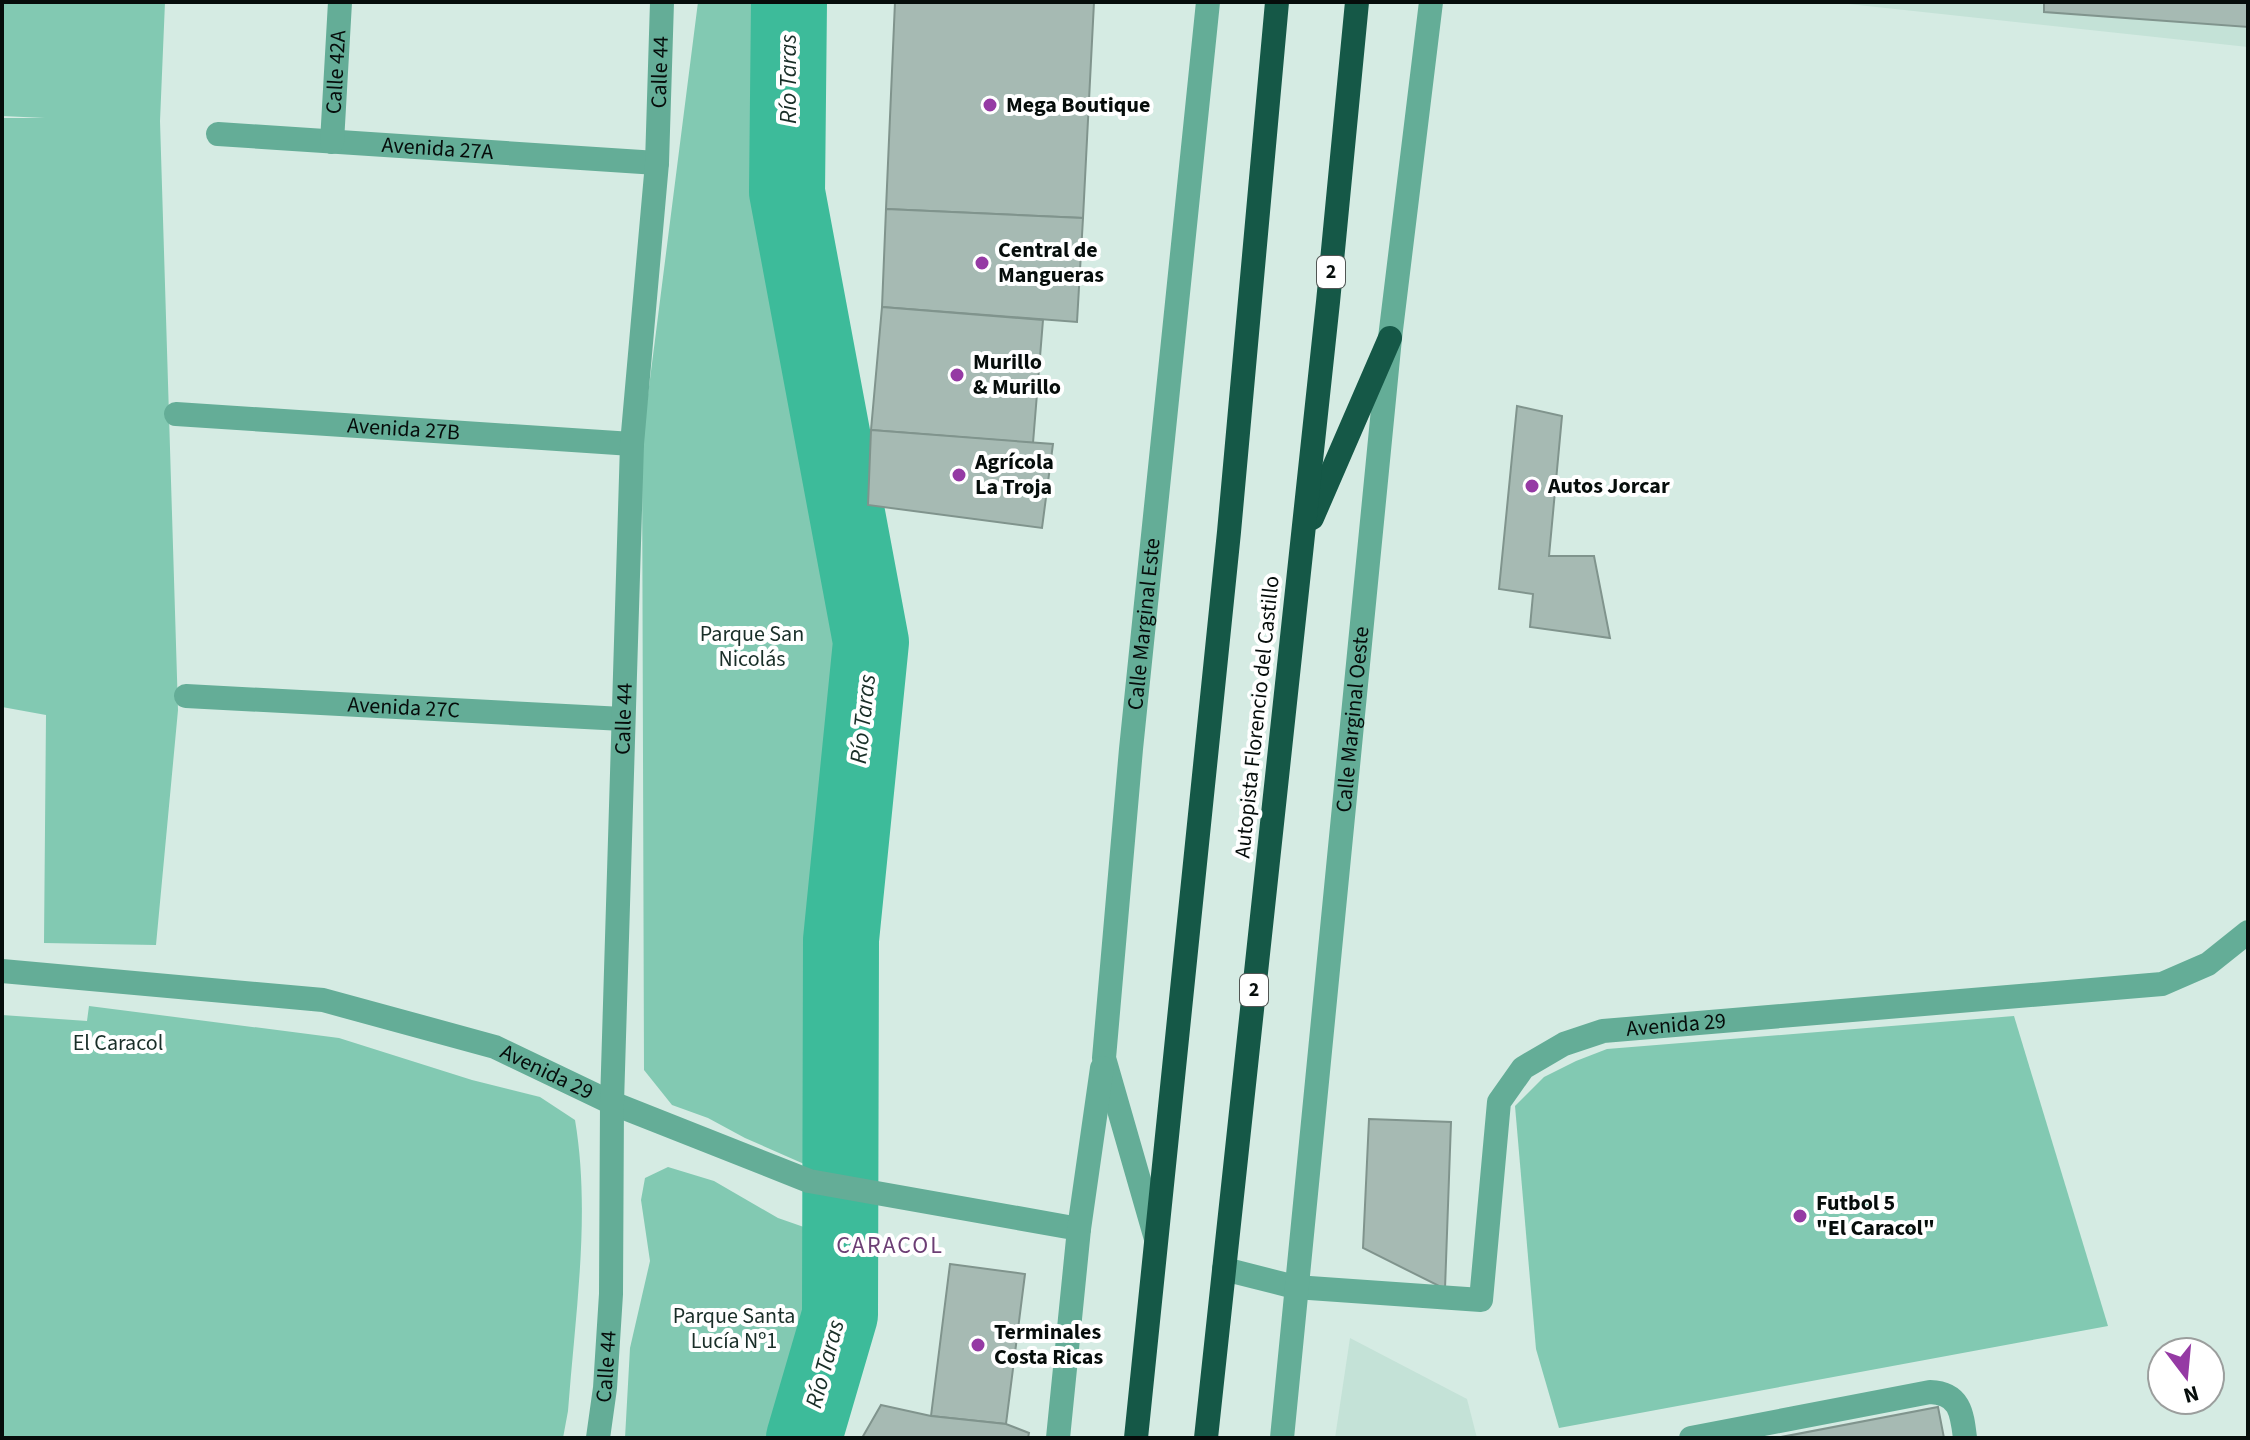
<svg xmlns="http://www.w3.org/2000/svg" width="2250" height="1440" font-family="'Source Sans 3',sans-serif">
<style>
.built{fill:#c4e2d7}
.green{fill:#82c9b2}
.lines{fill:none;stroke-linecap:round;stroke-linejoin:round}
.river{stroke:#3dbb9a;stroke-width:76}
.building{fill:#a6bab3;stroke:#80948d;stroke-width:2}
.minor{stroke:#64ad97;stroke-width:24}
.highway{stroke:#155847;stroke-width:24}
.poi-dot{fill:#953aa4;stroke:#fff;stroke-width:3}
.labels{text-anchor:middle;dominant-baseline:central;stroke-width:8;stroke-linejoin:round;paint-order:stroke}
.shield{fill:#fff;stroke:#515654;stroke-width:2}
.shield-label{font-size:20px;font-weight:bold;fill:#060d0b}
.street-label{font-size:22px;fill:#060d0b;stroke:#fff}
.poi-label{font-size:22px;font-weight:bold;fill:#060d0b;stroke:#fff;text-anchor:start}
.park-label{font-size:22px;fill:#192e28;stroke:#fff}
.water-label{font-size:24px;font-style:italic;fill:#192e27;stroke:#fff}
.neighbourhood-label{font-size:24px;letter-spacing:2px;fill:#6c3e74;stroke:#fff}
</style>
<rect width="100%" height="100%" fill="#d5ebe3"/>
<g class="built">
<polygon points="1830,2 2248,2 2248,47"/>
<polygon points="1350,1338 1467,1399 1477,1438 1335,1438"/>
</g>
<g class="green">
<polygon points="2,2 165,2 160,121 178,710 156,945 44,943 46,715 2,707 2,118 45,118 2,116"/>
<polygon points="698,2 784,2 782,195 849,578 865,643 835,947 836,1178 745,1138 708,1118 672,1105 644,1070 642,442"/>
<path d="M89,1006L339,1038L472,1080L540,1097L575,1120C591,1214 575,1316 568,1411L563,1438H2V1015L87,1021Z"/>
<polygon points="2014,1016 2108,1326 1559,1428 1536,1349 1515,1106 1544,1077 1576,1061 1607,1049"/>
<polygon points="668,1167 714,1181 778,1218 841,1240 829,1352 801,1438 625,1438 630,1348 650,1261 641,1200 645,1178"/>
</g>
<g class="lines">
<polyline class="river" points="789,2 787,192 871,642 841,940 840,1315 804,1438"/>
</g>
<g class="building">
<polygon points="895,2 1094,2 1083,218 886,209"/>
<polygon points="2044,2 2248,2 2248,27 2044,12"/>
<polygon points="886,209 1083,218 1077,322 882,307"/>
<polygon points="882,307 1043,320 1033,443 871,430"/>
<polygon points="1517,406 1562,416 1549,556 1594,556 1610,638 1530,627 1533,594 1499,589"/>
<polygon points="871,430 1053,444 1042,528 868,505"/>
<polygon points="1369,1119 1451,1122 1445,1289 1363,1248"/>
<polygon points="950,1264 1025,1274 1006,1424 931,1416"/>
<polygon points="881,1405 931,1416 1006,1424 1029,1433 1028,1438 862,1438"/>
<polygon points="1938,1407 1944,1438 1776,1438"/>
</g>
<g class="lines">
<g class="minor">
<path id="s1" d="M218,134L657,163"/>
<path id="s2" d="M332,142L340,2"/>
<path id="s3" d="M176,414L632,444"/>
<path id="s4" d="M186,696L623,719"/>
<path id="s5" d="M2,971L323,1000L495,1047L612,1103L809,1181L1079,1229"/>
<path id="s6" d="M1156,1239L1104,1058L1131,749L1208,2"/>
<path id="s7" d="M1224,1269L1295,1287L1481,1300L1499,1102L1523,1068L1564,1044L1603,1031L2162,984L2208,964L2248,932"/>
<path id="s8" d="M598,1438L605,1388L611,1294L612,1103L632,444L657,163L662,2"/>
<polyline points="1058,1438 1079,1229 1102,1068"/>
<path id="s9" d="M1282,1438L1390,338L1431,2"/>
<path d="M1691,1438L1930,1392C1960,1393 1962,1413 1965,1438"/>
</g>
<g class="highway">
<polyline points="1312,518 1390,338"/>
<polyline points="1136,1438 1229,532 1277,2"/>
<polyline points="1206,1438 1328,302 1357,2"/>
</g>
</g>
<g class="poi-dot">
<circle cx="990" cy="105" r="8"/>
<circle cx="982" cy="263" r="8"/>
<circle cx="957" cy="375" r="8"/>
<circle cx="959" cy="475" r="8"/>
<circle cx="1532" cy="486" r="8"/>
<circle cx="1800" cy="1216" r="8"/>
<circle cx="978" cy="1345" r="8"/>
</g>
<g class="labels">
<g class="shield">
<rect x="1317" y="256" width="28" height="32" rx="6"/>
<rect x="1240" y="974" width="28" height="32" rx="6"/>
</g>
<g class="shield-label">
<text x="1331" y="272">2</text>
<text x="1254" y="990">2</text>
</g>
<g class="street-label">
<text stroke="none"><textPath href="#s2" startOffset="70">Calle 42A</textPath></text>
<text stroke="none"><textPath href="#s8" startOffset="1368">Calle 44</textPath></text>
<text stroke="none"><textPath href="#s1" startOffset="220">Avenida 27A</textPath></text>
<text stroke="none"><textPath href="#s3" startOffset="228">Avenida 27B</textPath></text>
<text stroke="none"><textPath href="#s6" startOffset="624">Calle Marginal Este</textPath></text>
<text stroke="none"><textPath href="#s4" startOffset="218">Avenida 27C</textPath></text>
<text transform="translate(1257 717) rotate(-84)">Autopista Florencio del Castillo</text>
<text stroke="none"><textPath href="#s9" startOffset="722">Calle Marginal Oeste</textPath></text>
<text stroke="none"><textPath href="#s8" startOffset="720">Calle 44</textPath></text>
<text stroke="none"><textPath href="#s7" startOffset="662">Avenida 29</textPath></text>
<text stroke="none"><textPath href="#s5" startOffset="558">Avenida 29</textPath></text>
<text stroke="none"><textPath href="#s8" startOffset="72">Calle 44</textPath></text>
</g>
<g class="poi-label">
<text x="1006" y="105">Mega Boutique</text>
<text x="998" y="250">Central de<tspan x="998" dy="25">Mangueras</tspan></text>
<text x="973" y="362">Murillo<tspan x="973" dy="25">&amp; Murillo</tspan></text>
<text x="975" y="462">Agrícola<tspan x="975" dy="25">La Troja</tspan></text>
<text x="1548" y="486">Autos Jorcar</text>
<text x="1816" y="1203">Futbol 5<tspan x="1816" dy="25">"El Caracol"</tspan></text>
<text x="994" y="1332">Terminales<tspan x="994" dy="25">Costa Ricas</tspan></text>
</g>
<g class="park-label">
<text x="752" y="634">Parque San<tspan x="752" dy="25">Nicolás</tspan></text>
<text x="118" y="1043">El Caracol</text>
<text x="734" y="1316">Parque Santa<tspan x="734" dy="25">Lucía Nº1</tspan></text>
</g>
<g class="water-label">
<text transform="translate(788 79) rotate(-90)">Río Taras</text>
<text transform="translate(863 719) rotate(-84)">Río Taras</text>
<text transform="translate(825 1364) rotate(-75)">Río Taras</text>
</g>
<g class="neighbourhood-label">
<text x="890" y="1245">CARACOL</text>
</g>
</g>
<rect width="2250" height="1440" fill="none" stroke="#060d0b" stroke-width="8"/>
<g transform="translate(2186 1376) rotate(164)"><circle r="38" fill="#ffffff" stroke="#9b9e9d" stroke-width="2"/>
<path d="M0-6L14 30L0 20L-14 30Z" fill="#953aa4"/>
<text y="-12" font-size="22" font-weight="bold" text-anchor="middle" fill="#060d0b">N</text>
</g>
</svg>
